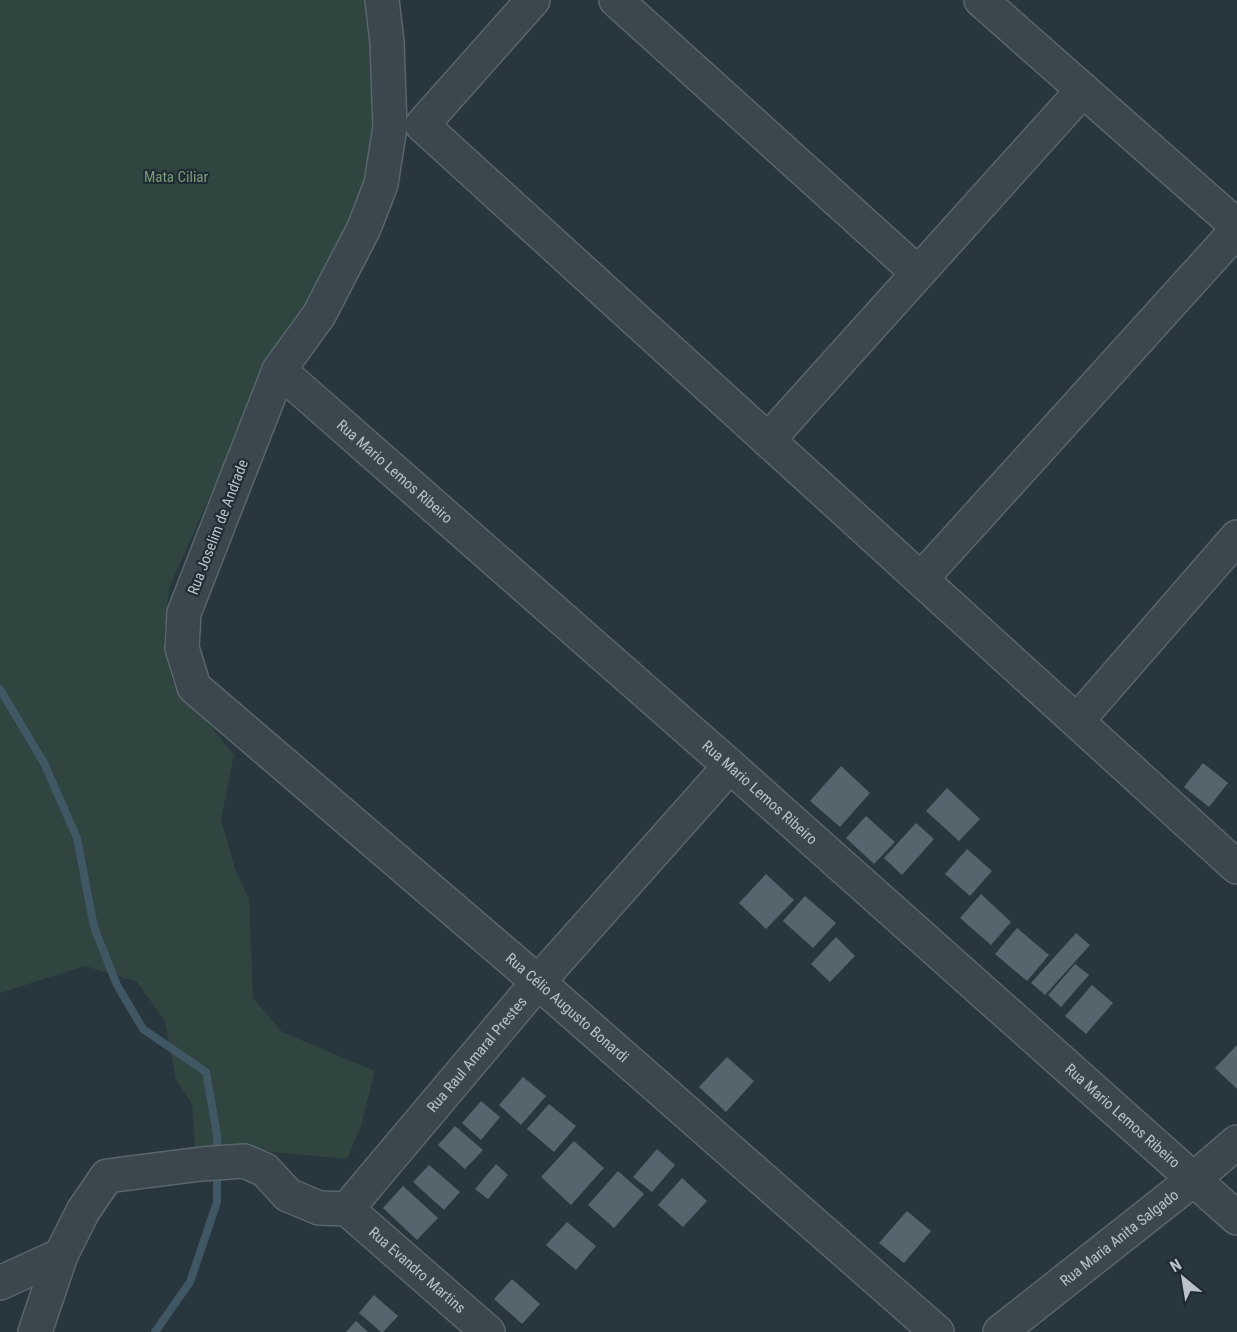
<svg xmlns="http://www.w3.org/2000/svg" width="1237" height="1332" font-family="'Roboto Condensed',sans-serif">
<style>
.green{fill:#304540}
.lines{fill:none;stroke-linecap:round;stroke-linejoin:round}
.stream{stroke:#405764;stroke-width:8}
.building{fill:#56656d}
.minor-casing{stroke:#59656b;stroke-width:36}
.minor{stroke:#3b474d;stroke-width:33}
.labels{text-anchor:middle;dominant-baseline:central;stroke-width:4.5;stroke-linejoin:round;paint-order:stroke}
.park-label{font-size:15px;fill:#789c78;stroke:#202c33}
.street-label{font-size:15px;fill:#b8c2c8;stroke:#202c33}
</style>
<rect width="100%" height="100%" fill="#28363d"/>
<polygon class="green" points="0,0 370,0 378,116 369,175 345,234 251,403 169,588 163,644 173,684 206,720 234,755 221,820 235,869 249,899 253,998 282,1032 375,1071 361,1126 347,1159 240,1149 195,1147 192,1104 176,1080 165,1021 137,982 85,966 0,993"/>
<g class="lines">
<g class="stream">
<polyline points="0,689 44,763 77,838 94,927 117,985 143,1029 206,1072 217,1135 217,1155"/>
<polyline points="155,1332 190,1282 217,1202 217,1171"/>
</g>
</g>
<g class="building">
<polygon points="1203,763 1228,783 1209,807 1184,787"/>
<polygon points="841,766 870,793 840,827 810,801"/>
<polygon points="947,788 980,819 959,841 926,811"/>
<polygon points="866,816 895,842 874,864 846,838"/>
<polygon points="916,823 934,839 902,875 884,858"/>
<polygon points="967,849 992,871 970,896 945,874"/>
<polygon points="766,874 794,900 766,929 739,903"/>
<polygon points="981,894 1011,922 991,945 960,918"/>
<polygon points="805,896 836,923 813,948 783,921"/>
<polygon points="1017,928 1049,955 1027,981 995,954"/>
<polygon points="1076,933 1090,945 1045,995 1031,983"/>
<polygon points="836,937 855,956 830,982 811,964"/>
<polygon points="1075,964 1089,975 1061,1007 1048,995"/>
<polygon points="1092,985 1113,1003 1086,1034 1065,1016"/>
<polygon points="1237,1045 1237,1089 1215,1068"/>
<polygon points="727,1057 754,1081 726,1112 699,1087"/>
<polygon points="523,1077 546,1096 521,1125 499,1105"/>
<polygon points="481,1101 500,1117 481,1140 462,1123"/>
<polygon points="549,1104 576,1126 554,1152 527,1129"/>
<polygon points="455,1126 483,1150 465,1169 438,1145"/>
<polygon points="574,1141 604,1168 571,1205 541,1177"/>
<polygon points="657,1149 675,1165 652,1192 633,1177"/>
<polygon points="496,1164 508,1175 488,1199 475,1189"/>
<polygon points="429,1165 460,1192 444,1210 413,1182"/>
<polygon points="618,1171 644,1194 614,1228 588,1205"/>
<polygon points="682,1178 707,1201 683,1227 658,1205"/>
<polygon points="403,1186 438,1218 417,1240 383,1208"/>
<polygon points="907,1211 931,1231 904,1263 879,1243"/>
<polygon points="567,1222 596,1246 576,1270 546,1245"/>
<polygon points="512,1279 540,1304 522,1324 494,1299"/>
<polygon points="374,1295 398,1316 383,1332 381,1332 359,1313"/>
<polygon points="356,1321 368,1332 346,1332"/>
</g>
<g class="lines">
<g class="minor-casing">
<g id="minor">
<path id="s1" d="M382,0L387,42L390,127L381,184L364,228L319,315L279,370L184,613L182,648L194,687L538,982L937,1332"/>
<polyline points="533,0 422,125 1237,867"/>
<polyline points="616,0 918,273"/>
<polyline points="981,0 1237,226"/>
<path id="s2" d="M279,370L730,766L1237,1218"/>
<polyline points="768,440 1083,90"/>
<polyline points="921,579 1237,230"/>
<polyline points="1077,721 1237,537"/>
<path id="s3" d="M347,1209L538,982L730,766"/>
<path id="s4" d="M347,1209L488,1332"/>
<polyline points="0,1283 61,1255"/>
<polyline points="35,1332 61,1255 83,1211 107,1176 201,1164 244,1161 265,1170 288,1195 319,1208 347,1209"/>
<path id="s5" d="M1000,1332L1194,1179L1237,1142"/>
</g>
</g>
<use href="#minor" class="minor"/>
</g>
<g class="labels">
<g class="park-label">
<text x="176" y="177">Mata Ciliar</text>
</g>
<g class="street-label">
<text stroke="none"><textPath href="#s2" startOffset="154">Rua Mario Lemos Ribeiro</textPath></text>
<text transform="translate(218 527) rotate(-69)">Rua Joselim de Andrade</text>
<text stroke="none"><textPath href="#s2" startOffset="640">Rua Mario Lemos Ribeiro</textPath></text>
<text stroke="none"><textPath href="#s1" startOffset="1227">Rua Célio Augusto Bonardi</textPath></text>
<text stroke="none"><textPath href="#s3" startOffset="202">Rua Raul Amaral Prestes</textPath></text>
<text stroke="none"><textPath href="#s2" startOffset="1126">Rua Mario Lemos Ribeiro</textPath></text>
<text stroke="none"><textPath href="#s5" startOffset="152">Rua Maria Anita Salgado</textPath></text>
<text stroke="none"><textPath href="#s4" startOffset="93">Rua Evandro Martins</textPath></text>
</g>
</g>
<g transform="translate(1183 1278) rotate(330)" stroke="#202c33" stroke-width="4.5" paint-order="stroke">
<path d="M0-4.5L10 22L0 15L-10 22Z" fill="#b8c2c8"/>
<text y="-9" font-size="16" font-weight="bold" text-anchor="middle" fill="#b8c2c8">N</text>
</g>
</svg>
